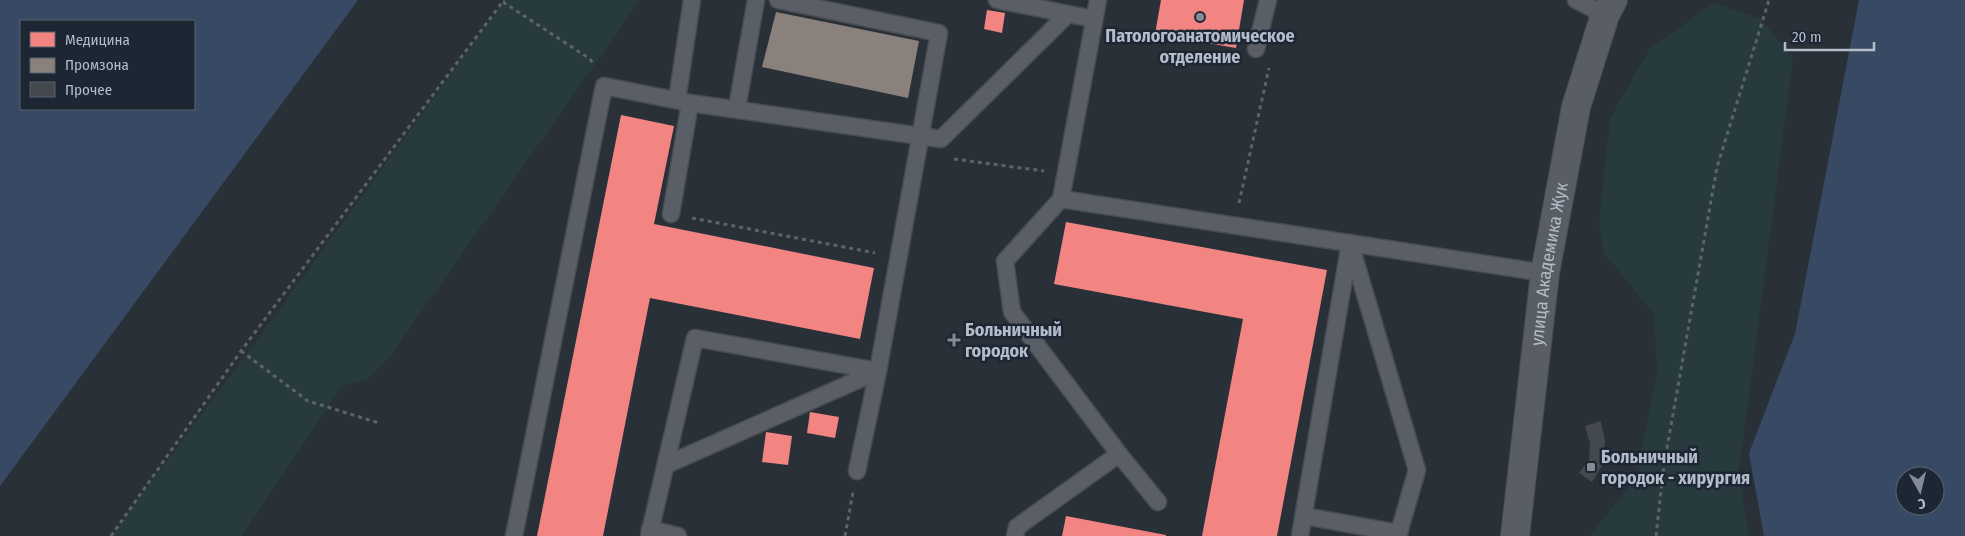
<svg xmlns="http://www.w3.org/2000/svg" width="1965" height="536" font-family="'Fira Sans Condensed',sans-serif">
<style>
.green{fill:#273a3e}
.water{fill:#384963;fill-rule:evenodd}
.health{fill:#f28482}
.industry{fill:#8a817c}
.building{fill:#444950}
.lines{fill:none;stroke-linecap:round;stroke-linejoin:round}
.service-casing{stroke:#484c53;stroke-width:19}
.secondary-casing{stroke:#484c53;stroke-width:30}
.path{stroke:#5d636a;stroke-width:3;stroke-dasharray:4 4;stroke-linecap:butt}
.service{stroke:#5a5e66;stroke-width:16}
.secondary{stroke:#595d64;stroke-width:28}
.poi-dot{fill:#848b96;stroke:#1d2633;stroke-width:2}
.labels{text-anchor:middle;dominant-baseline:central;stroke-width:5;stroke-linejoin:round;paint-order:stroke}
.poi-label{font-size:18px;font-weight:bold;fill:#b4bcc9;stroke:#1d2633;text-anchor:start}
.street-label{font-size:18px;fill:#b4bcc9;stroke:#1d2633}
</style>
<rect width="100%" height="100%" fill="#2a3038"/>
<g class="green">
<polygon points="505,0 640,0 388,359 366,380 342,386 241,536 111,536 269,324"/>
<polygon points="1714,3 1761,19 1793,59 1739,471 1749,536 1589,536 1636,479 1657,371 1654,314 1604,253 1599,224 1610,118 1650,48"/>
</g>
<g class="water">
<path d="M0,0H358L0,486ZM21,21H194V109H21Z"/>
<path d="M1859,0H1965V536H1764L1749,453L1795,334ZM1905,476H1935V506H1905Z"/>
</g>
<g class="health">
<polygon points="1161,0 1244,0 1236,48 1155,34"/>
<polygon points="987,10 1005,13 1002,33 984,29"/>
<polygon points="621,115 674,126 654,224 874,268 860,339 650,298 603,536 537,536"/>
<polygon points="1066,222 1327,270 1277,536 1202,536 1243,319 1054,284"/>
<polygon points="810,412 839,417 835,438 807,433"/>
<polygon points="766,432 792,436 788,465 762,462"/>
<polygon points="1066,516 1166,535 1166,536 1062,536"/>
</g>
<polygon class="industry" points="776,12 919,41 908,98 762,67"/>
<polygon class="building" points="1601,421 1605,441 1603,464 1592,482 1579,473 1589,460 1590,444 1585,426"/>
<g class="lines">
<g class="service-casing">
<g id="service">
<polyline points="778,0 939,33 878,371 857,471"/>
<polyline points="997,0 1094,19"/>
<polyline points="1098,0 1061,199 1545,273"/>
<polyline points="1576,0 1605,15"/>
<polyline points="1256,49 1268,0"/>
<polyline points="677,100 692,0"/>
<polyline points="737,108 756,0"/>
<polyline points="1061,199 1005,261 1012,312 1119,454"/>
<polyline points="671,214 690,103"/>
<polyline points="1304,516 1399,533"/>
<polyline points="650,529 678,536"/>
<polyline points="514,536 604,86 690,103 941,139 1068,14"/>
<polyline points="649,536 695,338 878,371 666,465"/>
<polyline points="1015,536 1017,527 1119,454 1158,502"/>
<polyline points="1300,536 1350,243 1417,470 1398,536"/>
</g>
</g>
<g class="secondary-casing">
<g id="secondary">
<path id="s1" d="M1515,536L1545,273L1576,107L1605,15L1613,0"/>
</g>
</g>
<g class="path">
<polyline points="503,2 590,59 594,65"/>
<polyline points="954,159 1044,171"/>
<polyline points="1239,203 1269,68"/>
<polyline points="692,218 875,253"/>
<polyline points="241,351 308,401 379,423"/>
<polyline points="111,536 241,351 504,0"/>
<polyline points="845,536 853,492"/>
<polyline points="1656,536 1664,465 1717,167 1769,0"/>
</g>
<use href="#service" class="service"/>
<use href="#secondary" class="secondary"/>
</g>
<g class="poi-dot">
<circle cx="1200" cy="17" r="5"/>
<path d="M951.5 332.5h5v5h5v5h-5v5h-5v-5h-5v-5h5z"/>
<rect x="1586" y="462" width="10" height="10" rx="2.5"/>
</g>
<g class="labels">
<g class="poi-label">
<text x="1200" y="36" text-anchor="middle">Патологоанатомическое<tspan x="1200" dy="21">отделение</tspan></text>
<text x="965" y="330">Больничный<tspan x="965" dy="21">городок</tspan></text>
<text x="1601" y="457">Больничный<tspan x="1601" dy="21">городок - хирургия</tspan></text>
</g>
<g class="street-label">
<text stroke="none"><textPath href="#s1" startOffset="274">улица Академика Жук</textPath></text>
</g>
</g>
<rect x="20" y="20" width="175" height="90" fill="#1d2633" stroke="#59626f"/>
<rect x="30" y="32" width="25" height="15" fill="#f28482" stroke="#59626f"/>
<text x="65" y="45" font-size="15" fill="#b4bcc9">Медицина</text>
<rect x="30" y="58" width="25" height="15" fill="#8a817c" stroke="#59626f"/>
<text x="65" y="70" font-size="15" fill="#b4bcc9">Промзона</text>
<rect x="30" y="82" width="25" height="15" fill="#444950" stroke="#59626f"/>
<text x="65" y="95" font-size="15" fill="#b4bcc9">Прочее</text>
<g transform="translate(1920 491) rotate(172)"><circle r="24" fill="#1d2633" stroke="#59626f"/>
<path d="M0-4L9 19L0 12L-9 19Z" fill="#848b96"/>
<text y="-8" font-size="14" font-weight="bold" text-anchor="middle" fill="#b4bcc9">С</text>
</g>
<path d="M1785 42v8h89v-8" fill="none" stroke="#b4bcc9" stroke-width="2.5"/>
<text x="1792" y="42" font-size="15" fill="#b4bcc9" stroke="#1d2633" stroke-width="4" paint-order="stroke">20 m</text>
</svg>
